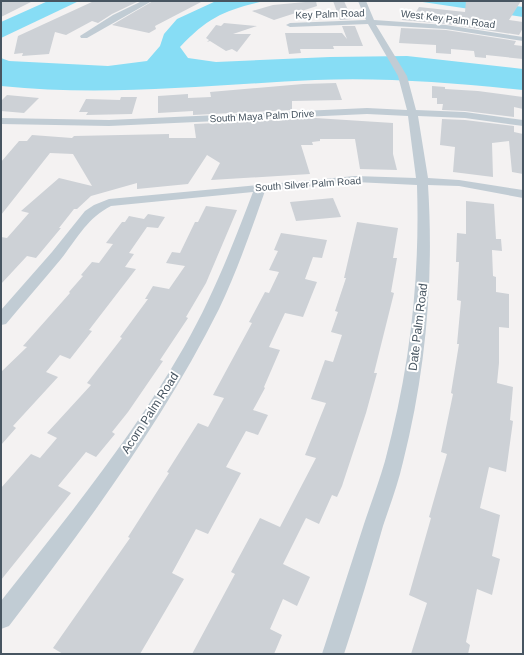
<svg xmlns="http://www.w3.org/2000/svg" width="524" height="655" font-family="Arial,sans-serif">
<style>
.water{fill:#87ddf5}
.building{fill:#cdd1d6}
.lines{fill:none;stroke-linecap:round;stroke-linejoin:round}
.minor{fill:#c1ccd4;fill-rule:evenodd}
.labels{text-anchor:middle;dominant-baseline:central;stroke-width:4;stroke-linejoin:round;paint-order:stroke}
.far-street-label{font-size:10px;fill:#475561;stroke:#fff}
.street-label{font-size:12px;fill:#475561;stroke:#fff}
</style>
<rect width="100%" height="100%" fill="#f4f2f2"/>
<g class="water">
<polygon points="48,1 79,1 1,38 1,22"/>
<path d="M216,1H264C225,10 208,17 180,47L188,58L216,62L330,57L407,56L523,69V90C454,83 385,77 315,80C210,85 106,97 1,86V58L9,61L108,66L147,61L160,46L164,34L177,19Z"/>
<polygon points="416,1 483,1 523,7 523,17"/>
</g>
<g class="building">
<polygon points="1,1 33,1 1,17"/>
<polygon points="94,1 139,1 112,14 98,23 92,21 66,35 55,32 49,54 22,56 23,53 14,54 18,36"/>
<polygon points="153,1 203,1 155,26 156,29 149,33 112,25"/>
<polygon points="316,1 317,6 274,20 252,11 273,5"/>
<polygon points="333,1 344,1 352,19 340,20"/>
<polygon points="466,1 521,1 509,20 523,22 523,28 519,35 446,24 402,20 403,10 416,12 419,7 465,12"/>
<polygon points="224,23 257,26 233,34 251,34 237,52 232,49 226,51 210,41 207,42 209,40 206,38 216,25 221,26"/>
<polygon points="342,26 355,26 363,46 333,46 334,49 300,49 301,53 289,54 285,33 342,33 347,39"/>
<polygon points="401,28 446,30 516,41 514,45 523,46 523,59 486,55 486,58 475,57 474,51 451,49 451,54 436,53 436,45 399,43"/>
<polygon points="336,83 342,100 292,101 292,110 193,115 193,111 158,113 158,96 188,94 188,98 211,97 210,92 303,84"/>
<polygon points="432,86 445,87 445,89 478,91 523,97 523,109 514,107 514,117 465,111 442,110 443,104 437,104 437,98 432,98"/>
<polygon points="7,95 39,98 24,113 1,111 1,101"/>
<polygon points="121,97 137,97 132,114 86,115 88,112 79,112 86,99 120,100"/>
<polygon points="315,118 393,123 393,154 397,170 360,169 355,139 320,139 320,141 312,142 313,145 301,145 310,174 211,180 220,163 207,155 188,184 137,189 137,183 91,196 77,209 74,209 59,228 61,228 36,258 27,256 1,284 1,237 7,238 29,213 21,211 59,178 92,186 73,154 50,153 1,215 1,162 19,141 27,141 32,135 72,138 74,136 169,134 169,138 196,138 194,124"/>
<polygon points="442,119 465,120 514,126 514,132 523,134 523,174 512,172 509,141 492,143 493,177 453,172 455,147 440,145"/>
<polygon points="333,198 341,217 296,221 290,202"/>
<polygon points="466,201 494,204 496,239 501,239 502,251 492,250 493,276 496,277 496,292 509,294 509,328 499,327 499,363 497,383 513,387 510,420 513,421 506,472 489,467 480,508 500,515 492,556 500,559 492,595 477,589 466,642 470,645 468,654 411,654 427,603 409,595 431,518 429,517 447,454 441,452 453,394 451,393 459,344 457,344 461,301 457,300 459,262 456,262 457,233 466,234"/>
<polygon points="206,206 237,210 206,283 186,317 188,318 160,360 163,361 128,412 112,432 115,434 96,457 86,452 58,486 71,493 1,580 1,488 31,454 40,458 57,438 47,433 91,385 87,383 122,338 120,337 148,299 145,299 153,286 169,289 185,266 166,263 172,252 180,253 195,222 198,222"/>
<polygon points="148,214 165,217 158,228 147,227 129,253 134,254 125,267 136,269 89,330 92,331 70,359 60,355 46,372 58,377 13,426 16,428 1,445 1,372 27,347 23,346 70,293 69,292 83,276 81,275 92,262 99,263 113,244 106,243 122,222 125,222 129,216 144,219"/>
<polygon points="357,222 398,228 393,258 397,258 391,292 394,293 374,373 377,373 366,413 342,486 337,497 332,495 319,524 306,518 283,564 310,577 297,606 283,599 270,629 282,635 274,654 192,654 235,574 231,572 260,518 280,527 316,458 305,455 326,403 311,399 325,360 333,362 342,335 331,332 338,312 335,311 346,278 344,278"/>
<polygon points="281,233 327,240 322,258 313,257 305,279 317,282 303,317 285,313 269,347 280,350 264,387 265,388 253,410 268,415 258,435 246,431 226,467 241,473 208,534 196,529 172,573 184,579 140,654 63,654 53,648 130,538 128,537 169,473 167,472 198,423 208,427 224,398 213,395 252,323 249,322 265,292 269,293 279,272 269,270 278,251 274,250"/>
</g>
<g class="lines">
<g class="minor">
<polygon points="142,1 152,1 87,38 81,38 80,36 113,15"/>
<path d="M358,1H366L374,20L446,25L523,37V41L446,29L376,25L407,76L416,110L465,112L523,120V126L465,118L418,116L428,178L459,180L523,190V198L459,186L428,185C434,279 426,371 403,462C398,484 390,505 383,526C371,569 358,611 344,654H322C336,611 350,567 364,524C371,503 379,482 385,461C410,368 420,280 417,185L355,182L265,191C251,231 237,271 219,309C162,423 86,525 9,626L1,629V601C66,519 132,438 184,347C212,298 233,245 253,192L111,206C87,218 77,239 61,259C43,281 24,302 6,324L1,325V310L52,252L85,211L94,205L109,199L355,176L416,178L408,116L367,114L109,126L1,124V118L109,120L367,108L407,110L398,76L368,24L290,27L286,25L290,23L366,20Z"/>
</g>
</g>
<g class="labels">
<g class="far-street-label">
<text transform="translate(330 14) rotate(-2)">Key Palm Road</text>
<text transform="translate(448 19) rotate(7)">West Key Palm Road</text>
<text transform="translate(262 116) rotate(-3)">South Maya Palm Drive</text>
<text transform="translate(308 184) rotate(-4)">South Silver Palm Road</text>
</g>
<g class="street-label">
<text transform="translate(418 327) rotate(-83)">Date Palm Road</text>
<text transform="translate(150 413) rotate(-57)">Acorn Palm Road</text>
</g>
</g>
<rect width="524" height="655" fill="none" stroke="#475561" stroke-width="4"/>
</svg>
